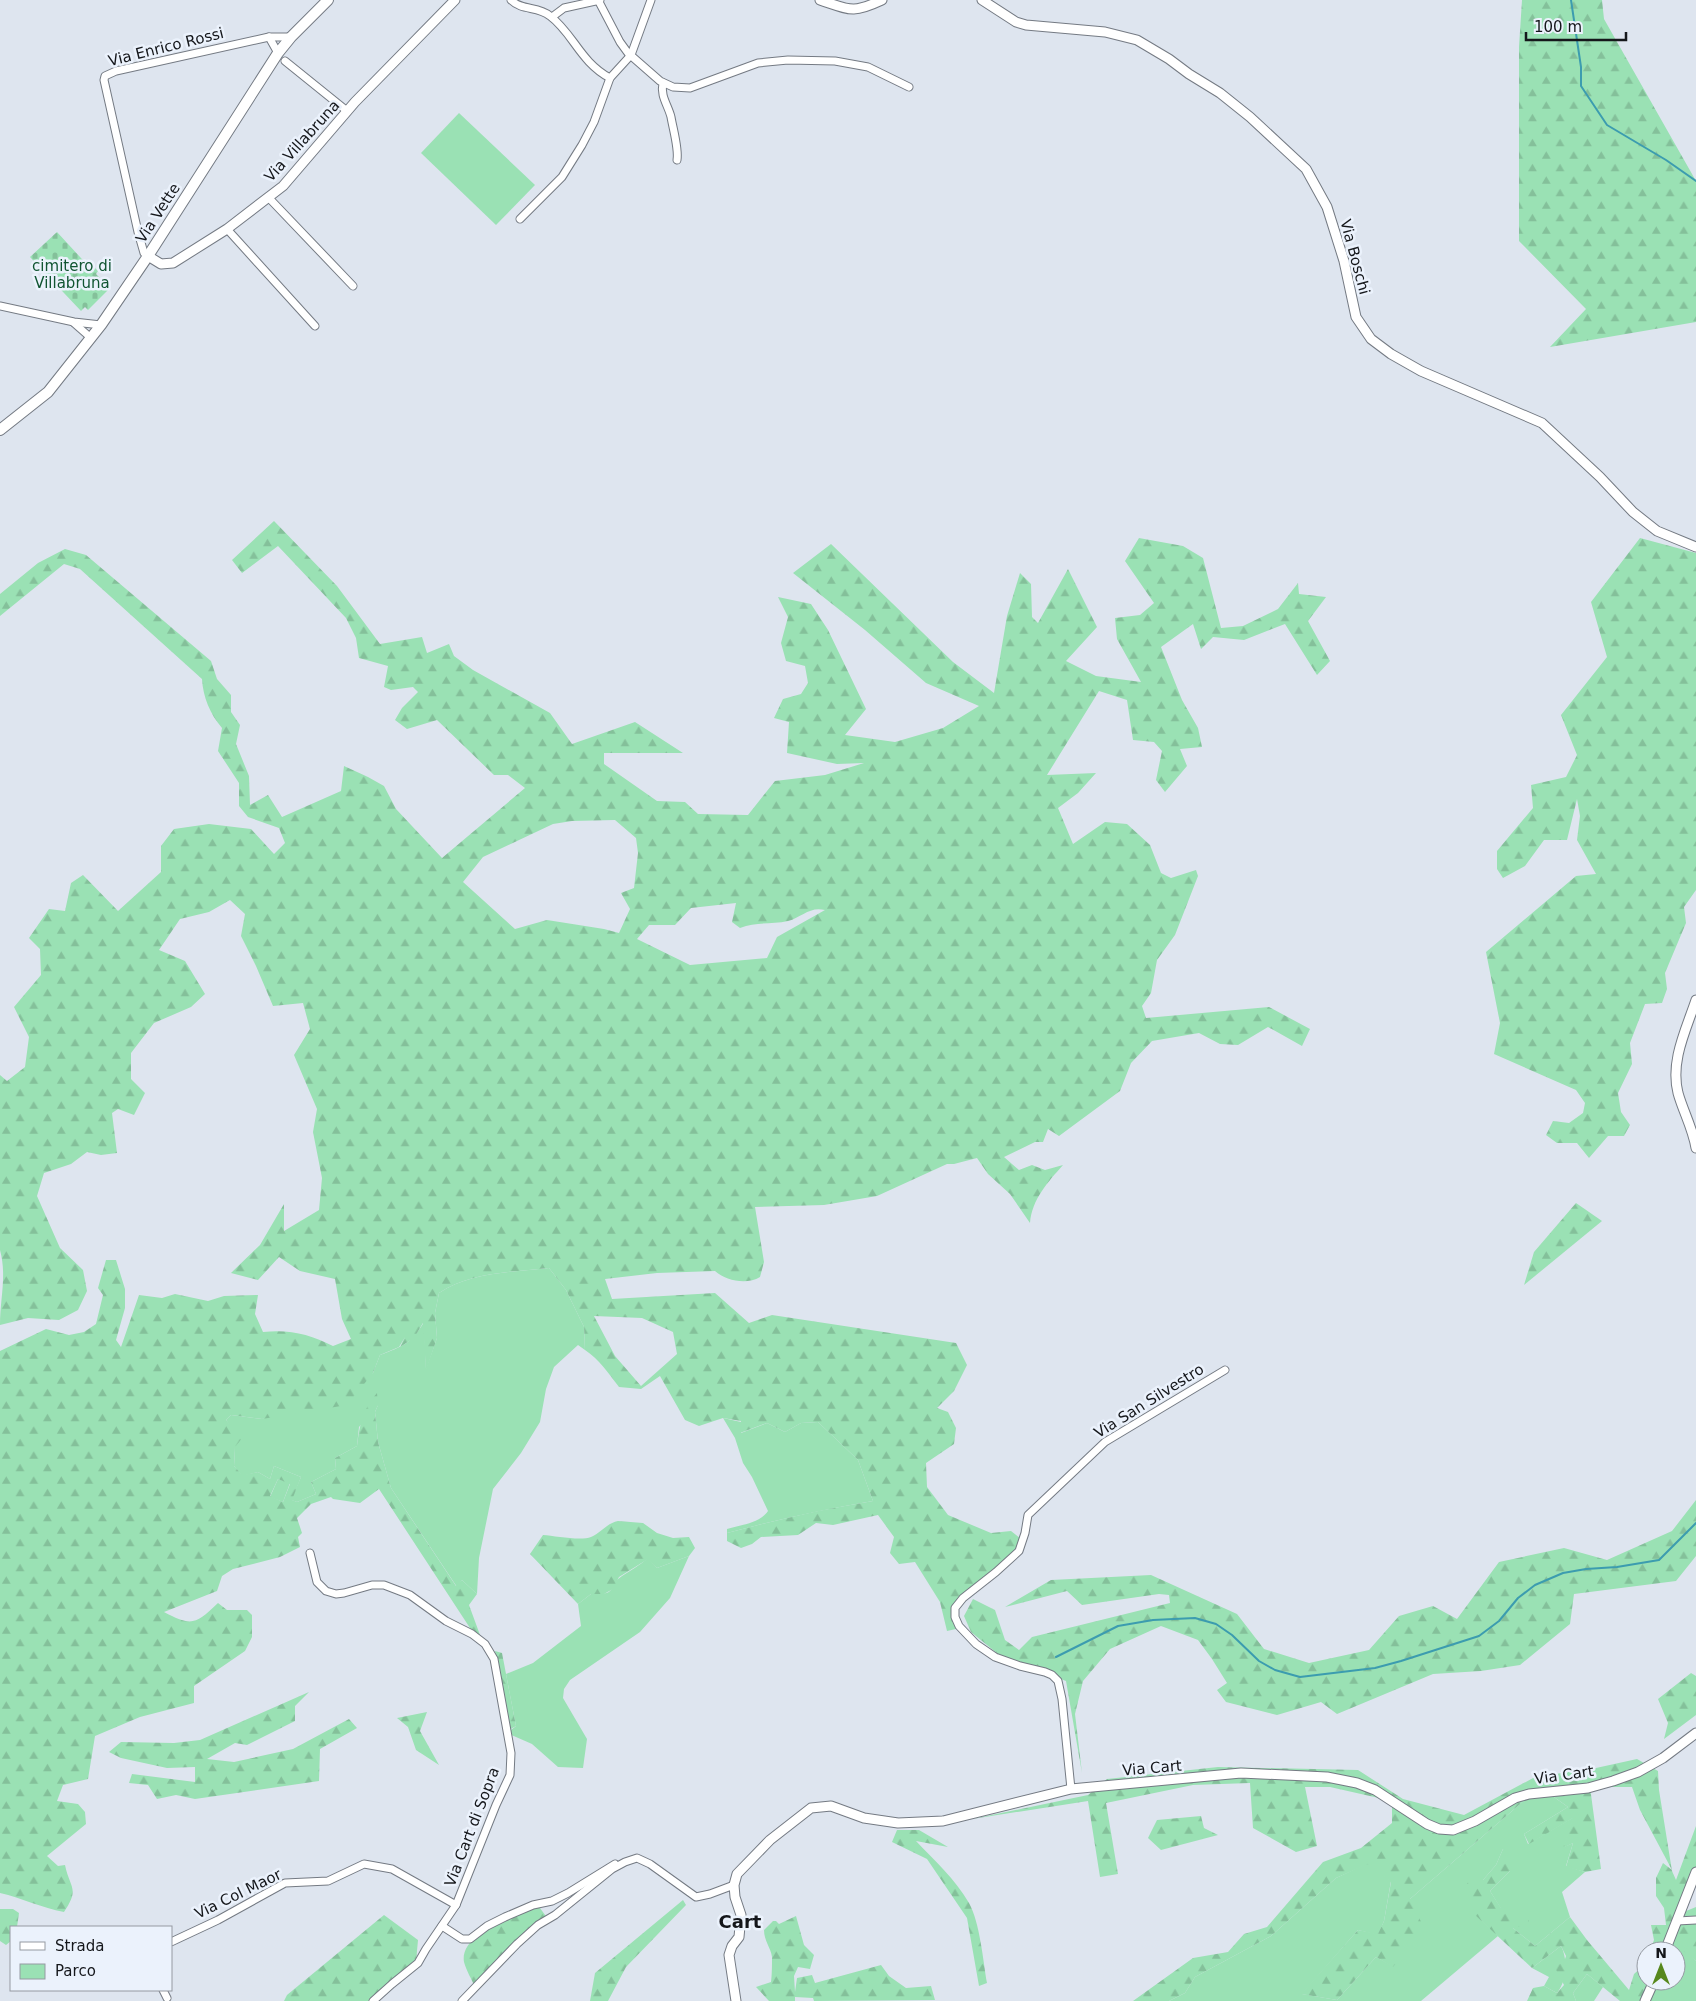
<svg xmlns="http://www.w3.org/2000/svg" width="1696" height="2001" font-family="'DejaVu Sans',sans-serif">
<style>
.green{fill:#9ae1b4}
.forest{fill:url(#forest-firs);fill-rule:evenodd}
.cemetery{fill:url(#cemetery-stones)}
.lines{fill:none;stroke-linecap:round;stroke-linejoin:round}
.stream{stroke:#3c9caf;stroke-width:2}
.minor-casing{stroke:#747a83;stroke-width:9}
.tertiary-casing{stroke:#747a83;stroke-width:11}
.secondary-casing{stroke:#747a83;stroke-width:12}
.minor{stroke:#fff;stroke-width:7}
.tertiary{stroke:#fff;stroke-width:9}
.secondary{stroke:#fff;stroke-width:10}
.labels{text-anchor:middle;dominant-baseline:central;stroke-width:5;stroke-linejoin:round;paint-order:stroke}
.street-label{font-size:15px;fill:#15171b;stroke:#ebf2fc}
.park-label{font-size:15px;fill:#115532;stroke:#ebf2fc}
.quarter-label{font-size:18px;font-weight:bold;fill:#15171b;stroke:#ebf2fc}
</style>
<defs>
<pattern id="forest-firs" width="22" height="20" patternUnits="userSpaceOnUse" patternTransform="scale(1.25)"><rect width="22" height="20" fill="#9ae1b4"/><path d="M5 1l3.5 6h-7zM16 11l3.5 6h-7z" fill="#84c09a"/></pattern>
<pattern id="cemetery-stones" width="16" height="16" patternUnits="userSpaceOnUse" patternTransform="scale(1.25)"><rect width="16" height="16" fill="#9ae1b4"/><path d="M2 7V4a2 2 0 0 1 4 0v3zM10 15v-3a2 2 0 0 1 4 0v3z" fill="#84c09a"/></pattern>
</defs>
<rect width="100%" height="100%" fill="#dee5ef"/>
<g class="green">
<polygon points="459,113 535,185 496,225 421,153"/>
<path d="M549,1268L566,1290L584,1327L585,1350L578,1345L554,1367L546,1389L540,1422L521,1453L493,1489L479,1558L477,1594L462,1580L457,1587L391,1488L378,1442L375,1412L378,1405L359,1427L357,1446L335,1458L336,1469L311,1482L316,1494L297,1502L291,1500L301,1477L274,1466L270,1479L258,1472L242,1476L234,1466C235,1450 236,1433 226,1420L231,1415L262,1419L373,1373L380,1355C403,1346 411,1344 424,1322L426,1369L437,1338L435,1313L439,1293C470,1272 513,1272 549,1268Z"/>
<path d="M723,1418L741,1422V1433L767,1423L785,1432L801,1423L818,1422L858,1460L873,1501C824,1509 776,1520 727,1533V1529C741,1525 760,1523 768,1511L752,1477L743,1463L735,1438Z"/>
<polygon points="278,1479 290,1483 283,1502 270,1497"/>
<path d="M689,1556L670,1598L640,1632L570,1680L564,1689L563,1698L587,1739L583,1768L558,1767L532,1744L507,1733L516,1726L506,1674L533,1663L581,1626L578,1604L591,1594C620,1595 606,1587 622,1576C631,1570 640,1565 648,1558L657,1568Z"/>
<polygon points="1540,1787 1568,1807 1524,1834 1528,1844 1574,1817 1564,1847 1573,1843 1566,1866 1585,1872 1562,1892 1570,1917 1535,1946 1513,1928 1490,1891 1510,1871 1503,1849 1496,1865 1483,1880 1474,1913 1498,1936 1421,2001 1169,2001 1185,1993 1195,1977 1271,1936 1336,1878 1368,1863 1391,1881 1384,1921 1378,1935 1358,1930 1302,1994 1337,2000 1376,1957 1393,1966 1410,1899"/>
<polygon points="1679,1915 1692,1957 1696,1961 1696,2001 1644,2001 1653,1981 1676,1981 1676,1951 1665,1951"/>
<path d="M1561,1946C1568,1959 1567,1981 1557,1993L1544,1986L1549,1977L1532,1968Z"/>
<polygon points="1587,1974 1603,1987 1594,2001 1576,2001 1573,1993"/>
</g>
<g class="forest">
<polygon points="1522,0 1602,0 1604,19 1696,181 1696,322 1550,347 1586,309 1519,241 1519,47"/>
<path d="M274,521L337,586L380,644L422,637L427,653L449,644L454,656L473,670L550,713L572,744L635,722L683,753H604V764L657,801L685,802L698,814L748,815L775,781L825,775L864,763L837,764L787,753L789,722L774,718L783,699L801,694L808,683L805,666L786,661L781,643L788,617L778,597L811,604L828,630L866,709L845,735L895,742L943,728L979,706L926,683L865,630L793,573L831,544L953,662L994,693L1007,616L1020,573L1031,584L1032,617L1038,623L1068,569L1097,627L1066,661L1096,676L1141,682L1117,639L1115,618L1140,615L1154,603L1125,561L1139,538L1183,546L1203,558L1221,628L1243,626L1278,609L1298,583L1299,594L1326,597L1308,621L1330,661L1317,675L1285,624L1244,640L1213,637L1201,649L1193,624L1161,647L1182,700L1198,728L1202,747L1180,749L1187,766L1165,792L1156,780L1162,751L1154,742L1133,740L1127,700L1099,691L1047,775L1096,773L1078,793L1058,808L1073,844L1105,822L1127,824L1150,845L1161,873L1171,878L1196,870L1198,876L1175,935L1157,960L1151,993L1142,1006L1146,1018L1269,1007L1310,1029L1302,1046L1268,1027L1238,1045L1220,1044L1199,1033L1152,1041L1131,1063L1120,1091L1059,1136L1048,1129L1043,1142H1035L1004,1157L1019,1170L1032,1165L1045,1170L1063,1165C1048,1182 1032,1199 1030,1223L1010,1194L988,1174L977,1158L954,1164H947L877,1196L824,1205L755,1207L764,1262L760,1277C747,1285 726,1281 715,1271L657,1273L605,1279L612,1299L715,1293L749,1323L772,1315L956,1343L967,1365L954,1391L937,1408L948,1412L956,1428L954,1444L926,1463L927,1487L948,1515L991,1533L1011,1531L1020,1538L1017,1550L953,1607L956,1629L947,1631L940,1602L915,1562L899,1564L890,1553L894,1537L878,1515L833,1525L816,1523L798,1535L761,1537L752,1544L741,1548L727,1541V1533C776,1520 823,1509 873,1501L858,1460L818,1422L801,1423L785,1432L767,1423L740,1433L741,1421L723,1418L699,1426L685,1420L660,1376L641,1389L619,1387C609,1374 599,1359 585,1350L584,1327L566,1290L549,1268C513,1272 470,1272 439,1293L435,1313L437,1338L426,1371L423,1323L414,1338L400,1347L405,1337L399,1347L380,1355L373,1373L347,1405L262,1419L231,1415L226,1420L232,1427L240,1426L247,1432L235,1447L234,1466L242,1475L258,1472L270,1479L274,1466L301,1477L292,1500L297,1502L316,1494L311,1482L336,1469L335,1458L357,1446C359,1427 363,1408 377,1393L378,1405L375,1412L378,1442L391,1488L456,1586L462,1580L477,1594L469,1605L480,1635L470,1628L379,1489L360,1503L333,1499L331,1497L311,1504L297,1518L302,1533L298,1537L300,1547L280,1557L233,1569L222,1576L217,1591L164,1612C192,1627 196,1624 218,1603L227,1610H247L252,1615V1637L245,1651L194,1686V1703L140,1717L95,1736L88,1779L63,1785L57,1801L78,1804L85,1812L86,1824L47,1856L58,1866L65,1865C70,1889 80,1888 64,1912C42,1908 22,1898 0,1893V1351L46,1329L69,1335L84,1332L96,1324L103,1295L98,1288L106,1260H116L125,1289V1308L116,1340L121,1347L139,1295L162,1298L175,1294L208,1301L224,1296L258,1295L255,1314L263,1332C289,1329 310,1334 333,1346L351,1339L342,1319L335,1279L300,1271L279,1257L258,1280L231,1273L260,1245L284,1204V1231L319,1210L322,1178L313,1132L317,1109L294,1055L310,1029L303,1003L273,1006L256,966L241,936L245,914L230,900L209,912L180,919L159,950L185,961L205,994L191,1007L154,1023L131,1053V1079L145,1093L134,1115L118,1109L112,1113L117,1153L101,1155L87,1152L71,1164L44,1173L37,1196L60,1248L83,1270L87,1291L78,1310L59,1320L28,1318L0,1325C0,1298 7,1276 0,1250V1075L7,1081L25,1067L29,1037L14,1007L41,975L40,949L29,938L49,909L65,911L71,883L83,875L118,911L161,872V846L174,829L209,824L251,829L274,854L285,843L279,828L248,817L239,806V783L218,751L222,728C210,714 203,697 202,679L80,569L64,564L0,616V594L38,563L65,549L86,555L211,661L217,679L231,695V712L240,725L236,744L249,776L250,805L268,795L282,817L341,791L344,766L368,777L384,786L396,809L442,858L525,788L508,775H494L437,720L407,729L395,720L402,708L418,692L413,687L391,690L384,687L388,666L359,658L356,638L346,618L278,546L242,573L232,560ZM615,820L636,838L638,853L634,888L621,893L630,909L619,933L604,929L547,920L515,929L463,882L483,857L553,824L572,821ZM736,903L732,922L740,928C756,921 772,925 788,921C802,917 810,906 825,910L777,937L767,958L690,965L637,939L649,925H675L691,908ZM594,1316L642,1318L673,1332L677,1354L641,1386L615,1356ZM278,1479L290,1484L283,1502L270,1496Z"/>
<polygon points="1640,538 1696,553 1696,890 1684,907 1686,923 1665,973 1667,989 1662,1003 1645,1004 1630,1043 1632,1064 1618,1093 1621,1112 1630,1125 1624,1136 1608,1136 1589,1158 1577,1143 1557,1143 1546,1135 1553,1121 1569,1123 1583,1113 1585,1103 1576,1090 1494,1054 1500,1023 1486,952 1576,876 1596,874 1577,840 1580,816 1577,799 1567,840 1544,840 1525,866 1503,878 1497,869 1497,851 1533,808 1531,785 1566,777 1577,755 1561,715 1607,657 1591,602"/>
<polygon points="1576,1203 1602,1221 1524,1285 1534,1252"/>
<polygon points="1696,1500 1696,1556 1676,1581 1574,1594 1570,1624 1520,1665 1481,1671 1433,1674 1337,1714 1321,1702 1277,1715 1226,1702 1217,1690 1227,1683 1212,1659 1198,1640 1161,1626 1110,1649 1083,1681 1075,1714 1082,1773 1066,1681 998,1654 971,1632 964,1616 973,1599 995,1610 1005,1640 1019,1650 1032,1637 1170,1603 1169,1595 1159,1594 1082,1605 1067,1591 1005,1607 1051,1580 1151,1575 1237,1614 1264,1649 1309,1663 1369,1650 1399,1616 1433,1606 1457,1619 1499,1562 1564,1548 1607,1560 1672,1531"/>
<path d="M618,1521L643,1523L657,1533L673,1538L689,1537L695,1548L689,1556L657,1568L648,1559L619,1577L613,1589L604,1594H591L578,1604L530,1554L543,1535C555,1536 581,1541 591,1537C601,1533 607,1523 618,1521Z"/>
<polygon points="495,1651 502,1653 516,1726 509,1730"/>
<polygon points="1691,1673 1696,1676 1696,1715 1664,1739 1668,1723 1658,1699"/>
<polygon points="309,1692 295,1706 295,1721 247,1745 235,1743 207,1759 234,1762 293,1749 349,1719 357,1728 320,1749 319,1781 195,1799 176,1795 157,1799 148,1785 129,1783 132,1774 195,1782 195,1767 167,1768 121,1758 109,1752 121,1742 174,1743 200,1740"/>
<polygon points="427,1712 420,1731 439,1765 416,1750 408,1727 397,1718"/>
<polygon points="1637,1759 1658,1771 1659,1790 1672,1871 1676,1880 1696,1826 1696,1872 1681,1913 1696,1907 1696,1961 1677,1946 1678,1925 1665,1951 1650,1951 1654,1940 1651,1925 1666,1925 1664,1908 1656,1896 1656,1878 1663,1863 1672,1870 1640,1810 1632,1787 1590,1787 1601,1869 1585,1872 1566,1867 1573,1843 1563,1848 1573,1818 1529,1844 1524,1834 1568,1807 1540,1787 1410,1899 1424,1928 1393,1967 1376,1957 1337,2000 1301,1994 1358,1930 1378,1934 1384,1921 1391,1882 1368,1864 1336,1878 1271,1936 1195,1977 1185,1993 1169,2001 1133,2001 1193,1958 1228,1952 1244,1934 1267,1927 1323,1862 1361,1848 1392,1823 1392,1801 1330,1787 1305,1787 1317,1846 1296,1852 1253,1828 1250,1783 1193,1785 1106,1803 1118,1874 1100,1877 1088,1801 972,1819 1088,1795 1107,1779 1218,1767 1358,1770 1403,1799 1464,1815 1535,1777 1596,1768"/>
<polygon points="1201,1816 1204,1828 1218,1835 1161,1850 1148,1838 1157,1820"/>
<path d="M897,1830H919L948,1847L916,1841C935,1861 955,1879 969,1903C980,1923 983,1960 987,1983L979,1986L967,1918L927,1859L892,1842Z"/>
<polygon points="1503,1849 1513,1855 1510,1871 1490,1891 1501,1908 1526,1914 1530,1924 1513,1928 1535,1946 1570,1917 1587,1940 1629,1990 1634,1974 1646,1963 1646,1981 1654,1981 1645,2001 1620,2001 1587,1974 1573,1993 1576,2001 1527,2001 1533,1988 1544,1986 1557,1993 1564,1985 1554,1966 1564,1962 1566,1956 1561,1946 1532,1968 1474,1914 1464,1888 1471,1878 1483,1880 1496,1865"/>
<polygon points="683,1900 686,1905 626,1967 608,2001 590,2001 595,1973"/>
<path d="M537,1904L548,1919L475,1987C472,1980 466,1970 464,1962C459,1933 517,1914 537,1904Z"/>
<polygon points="0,1909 13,1909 19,1913 17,1927 11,1927 11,1941 6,1945 0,1941"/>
<polygon points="384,1915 418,1940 416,1962 371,2001 284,2001 287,1995"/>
<path d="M796,1916L804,1945L814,1955L810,1969L798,1967L794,1976L795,1992L797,1978L812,1975L815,1983L881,1965L889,1976L906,1988L931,1986L935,2000L814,2001L813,1998L795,1997V2001H769L756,1987L771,1982C772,1975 772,1964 772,1957C771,1948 764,1941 764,1930L773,1921H776L779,1924Z"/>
</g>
<polygon class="cemetery" points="57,232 92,270 95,268 98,271 96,274 110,288 88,310 85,307 81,311 30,257"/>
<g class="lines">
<g class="stream">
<polyline points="1571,0 1581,67 1581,86 1607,125 1666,160 1696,181"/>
<polyline points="1056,1657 1118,1626 1153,1620 1195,1618 1216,1624 1232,1635 1259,1661 1275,1670 1300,1677 1375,1668 1401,1661 1479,1636 1499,1621 1518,1598 1535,1585 1563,1573 1586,1569 1617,1567 1659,1560 1696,1523"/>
</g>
<g class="minor-casing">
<g id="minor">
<path d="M511,0C522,11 538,6 550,16C573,33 580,62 610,78"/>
<polyline points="598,0 620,42 628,53 660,81 673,87 690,88 758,63 788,60 835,61 868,67 909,87"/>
<polyline points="552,17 564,8 600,0"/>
<polyline points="269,37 278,53"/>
<polyline points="285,61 347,111"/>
<path d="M663,83C660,96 668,105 671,117C673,129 679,149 677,160"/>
<polyline points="268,197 353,286"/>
<polyline points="520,219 562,177 582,145 594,122 610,78 631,55 651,0"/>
<polyline points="227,229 315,326"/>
<polyline points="148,256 144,253 138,232 104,80 105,76 116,71 269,37 291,37"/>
<polyline points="0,306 74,322 101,325"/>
<polyline points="74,323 91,338"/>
<polyline points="310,1553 317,1582 326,1591 336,1594 344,1593 372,1585 384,1585 410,1595 446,1621 472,1634 485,1644 494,1659 511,1753 510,1775 496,1805 456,1905 426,1949 418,1963 392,1984 373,2001"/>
<polyline points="1071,1789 1062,1699 1058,1681 1052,1675 1045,1672 1020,1666 995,1657 976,1644 959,1626 955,1617 955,1608 963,1598 996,1572 1019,1551 1025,1533 1028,1515 1105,1442 1225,1370"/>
<polyline points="1677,1921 1696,1920"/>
<polyline points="442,1926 462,1939 470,1939 487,1926 505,1917 533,1905 552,1901 568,1893 615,1864"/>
<polyline points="171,1942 218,1920 285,1883 328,1881 364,1864 392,1869 456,1905"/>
<polyline points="163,1990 167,1998"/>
<polyline points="462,2001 517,1944 538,1925 555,1915 612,1869 625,1862 637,1858 650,1864 696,1897 710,1894 734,1885"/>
</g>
</g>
<g class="tertiary-casing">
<g id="tertiary">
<path d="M820,0C850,10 852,14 882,0"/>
<polyline points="982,0 1016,22 1026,25 1105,32 1137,40 1169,59 1189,74 1220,93 1250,117 1306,169 1327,207 1344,261 1356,317 1371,339 1391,354 1421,371 1542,423 1600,477 1633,512 1657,531 1696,547"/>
<polyline points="148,256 161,264 173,263 227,229 283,186 355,102 455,0"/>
<path d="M1696,1000C1686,1030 1670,1061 1678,1093C1683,1111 1693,1129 1696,1148"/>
<polyline points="1665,1951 1696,1872"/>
<polyline points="736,2001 729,1955 732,1946 739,1937 741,1915 735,1897 734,1885 737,1874 770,1840 811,1808 831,1806 864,1818 898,1823 943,1821 1071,1789 1241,1773 1327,1777 1357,1783 1375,1790 1427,1824 1439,1829 1453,1830 1475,1821 1515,1798 1529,1794 1588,1788 1613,1781 1638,1772 1663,1758 1696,1733"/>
<polyline points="1645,2001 1654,1981"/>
</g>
</g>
<g class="secondary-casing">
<polyline id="secondary" points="0,430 48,392 101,325 148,256 278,53 291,37 328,0"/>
</g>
<use href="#minor" class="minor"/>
<use href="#tertiary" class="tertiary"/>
<use href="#secondary" class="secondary"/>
</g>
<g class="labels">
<g class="street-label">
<text transform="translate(166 47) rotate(-14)">Via Enrico Rossi</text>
<text transform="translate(302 141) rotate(-48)">Via Villabruna</text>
<text transform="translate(158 213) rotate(-57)">Via Vette</text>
<text transform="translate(1355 257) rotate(75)">Via Boschi</text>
<text transform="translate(1149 1401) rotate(-32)">Via San Silvestro</text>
<text transform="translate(1152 1768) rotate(-5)">Via Cart</text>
<text transform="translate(1564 1775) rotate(-8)">Via Cart</text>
<text transform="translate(472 1827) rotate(-69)">Via Cart di Sopra</text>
<text transform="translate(238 1894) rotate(-26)">Via Col Maor</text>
</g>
<g class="park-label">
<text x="72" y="266">cimitero di<tspan x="72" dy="17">Villabruna</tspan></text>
</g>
<g class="quarter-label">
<text x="740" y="1921">Cart</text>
</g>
</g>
<rect x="10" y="1926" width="162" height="65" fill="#ebf2fc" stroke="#959aa2"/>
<rect x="20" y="1942" width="25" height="8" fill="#ffffff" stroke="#959aa2"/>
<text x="55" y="1951" font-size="15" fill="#15171b">Strada</text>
<rect x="20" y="1964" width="25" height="15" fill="#9ae1b4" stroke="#959aa2"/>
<text x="55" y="1976" font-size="15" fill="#15171b">Parco</text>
<g transform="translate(1661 1966)"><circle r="24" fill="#ebf2fc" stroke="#959aa2"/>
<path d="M0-4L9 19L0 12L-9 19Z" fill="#57881d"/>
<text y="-8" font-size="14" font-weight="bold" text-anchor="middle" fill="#15171b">N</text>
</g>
<path d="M1526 32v8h100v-8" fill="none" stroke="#15171b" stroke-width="2.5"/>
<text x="1534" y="32" font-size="15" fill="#15171b" stroke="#ebf2fc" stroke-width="4" paint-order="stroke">100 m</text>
</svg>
